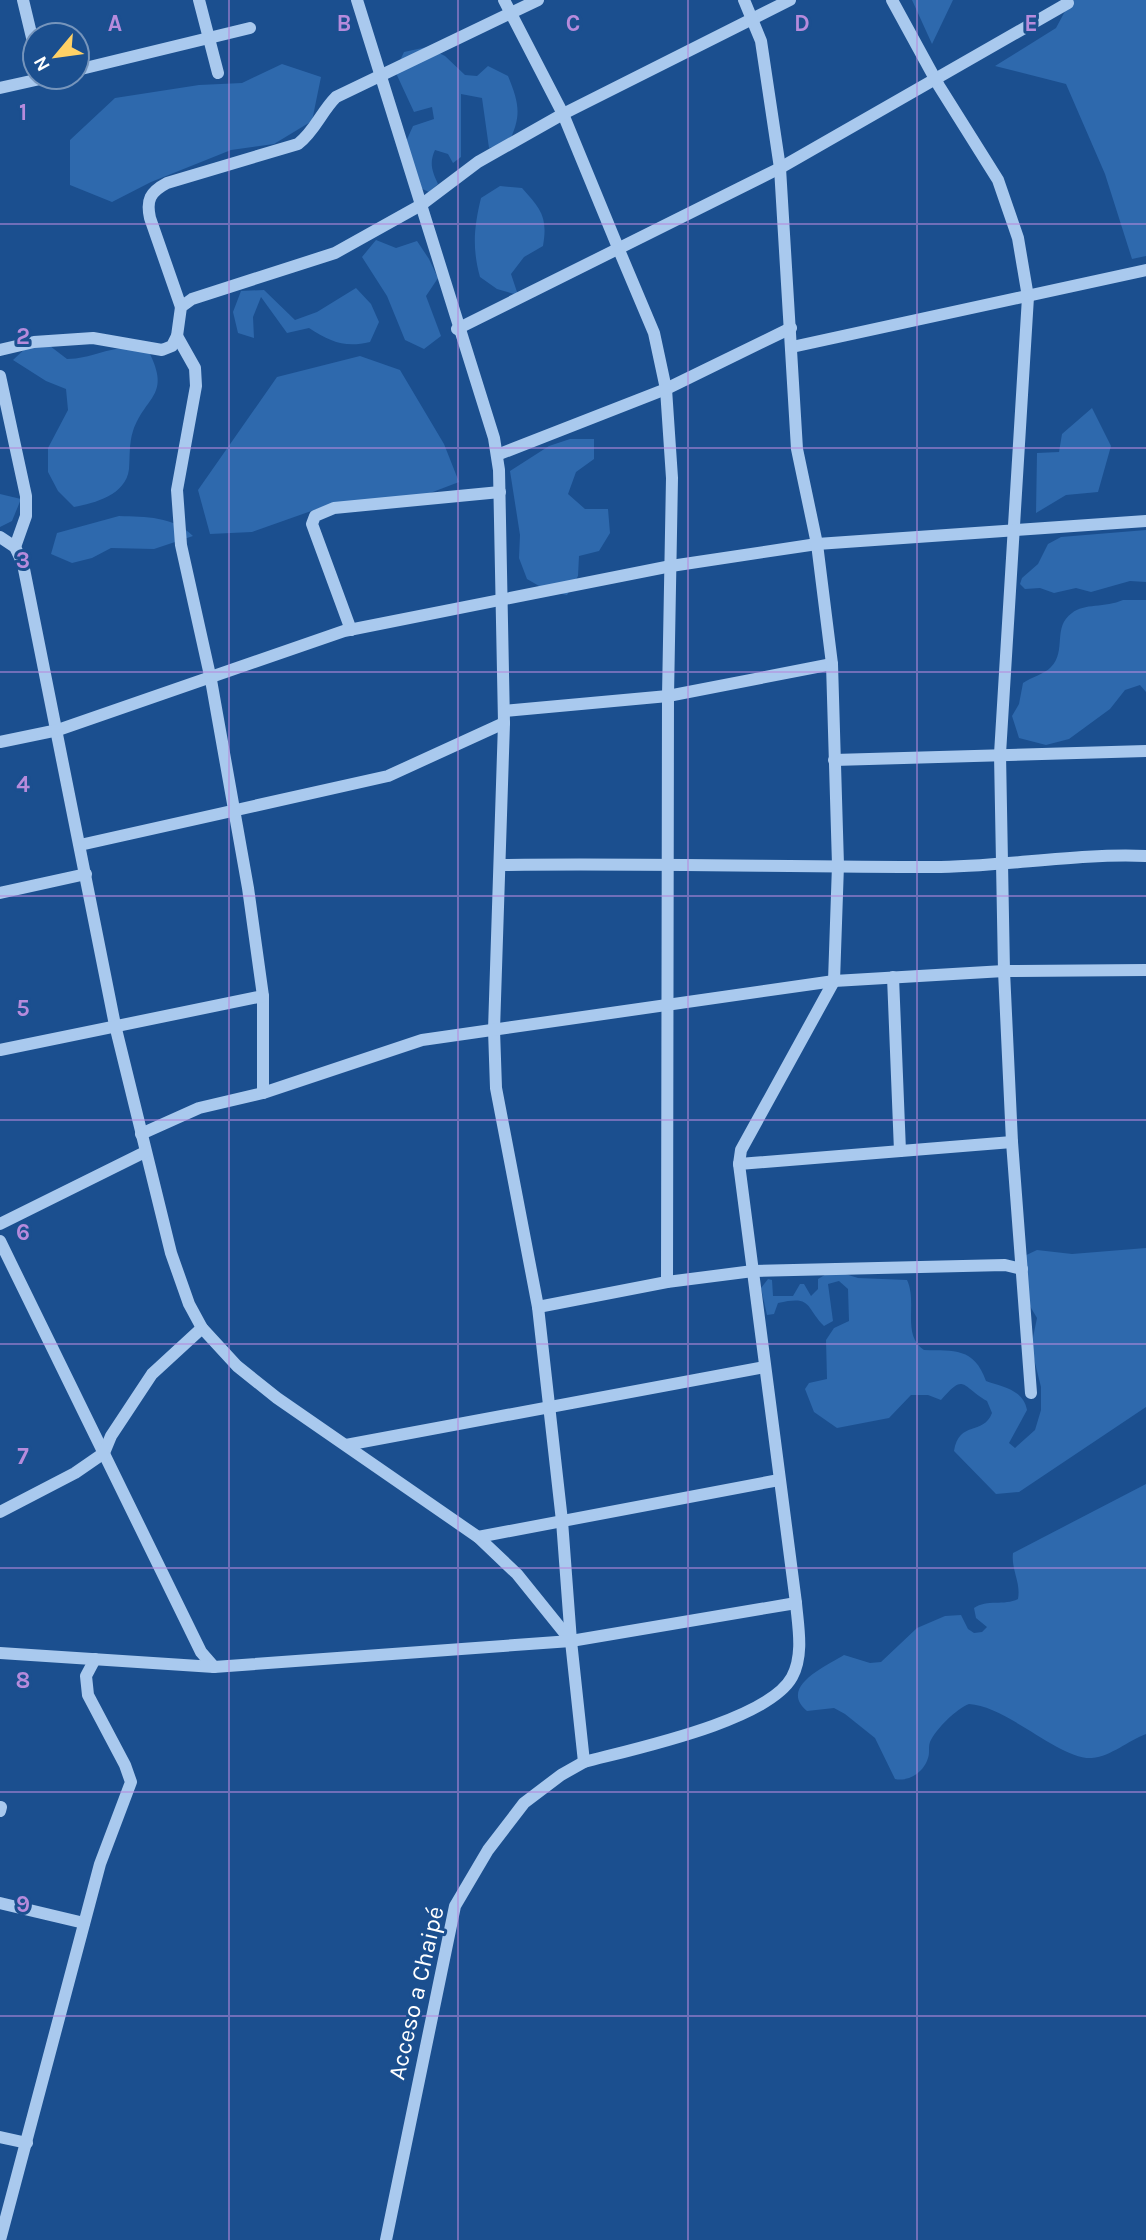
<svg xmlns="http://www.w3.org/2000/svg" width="1146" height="2240" font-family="Karla,sans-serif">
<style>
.green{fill:#2e69ad}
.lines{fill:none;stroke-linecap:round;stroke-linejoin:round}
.minor{stroke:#a9c9ee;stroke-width:12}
.grid{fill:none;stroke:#b68bdc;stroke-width:2;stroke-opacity:0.55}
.labels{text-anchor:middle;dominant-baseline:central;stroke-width:6;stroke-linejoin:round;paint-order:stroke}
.street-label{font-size:24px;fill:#fff;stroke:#1b4f8f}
.grid-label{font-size:23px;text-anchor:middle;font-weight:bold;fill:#b68bdc;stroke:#1b4f8f;stroke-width:6;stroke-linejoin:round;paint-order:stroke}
</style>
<rect width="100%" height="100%" fill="#1b4f8f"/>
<g class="green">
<polygon points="912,0 953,0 932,44"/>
<polygon points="1071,0 1146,0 1146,256 1132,259 1105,174 1066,84 995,66 1056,28"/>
<path d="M427,47L445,56L465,75L477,76L488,66L508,76C519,103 522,115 509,142L489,148L482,98L461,94V157L453,163L448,154L435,150C429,163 432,171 438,184L429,192L418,187L404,146L413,126L434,119L432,107L414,112L395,71L404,52Z"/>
<polygon points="282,64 321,77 312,121 274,144 231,150 151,182 112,202 70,185 70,140 115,98 199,85 242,83"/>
<path d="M500,186L522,188C541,209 548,217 543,246L524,257L511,274L518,295L497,289L480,277C472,248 474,227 481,198Z"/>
<polygon points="376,240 396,248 417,241 429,259 438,278 426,296 441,336 424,349 405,340 387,296 362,257"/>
<path d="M356,288L371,304L379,322L370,342C345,348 331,342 309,328L287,333L261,297L253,317L254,338L238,333L233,312L241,291L264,290L295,320L317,312Z"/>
<path d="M29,345L50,346L67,359C100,358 115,340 149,352C171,396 146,395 133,431C129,443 130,457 129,469C126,495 95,503 74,507L58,491L48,472V448L68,410L66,389L46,381L13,360Z"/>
<polygon points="360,356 400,370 444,444 459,482 417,498 331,504 252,532 210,534 198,490 277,377"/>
<polygon points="1092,408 1111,446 1098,492 1066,495 1036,513 1037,453 1059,452 1062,434"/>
<polygon points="570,439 594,439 594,459 576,472 568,494 585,509 608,509 610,533 599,551 579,556 578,576 567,595 546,590 527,579 519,558 520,535 510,471 549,446"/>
<polygon points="0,494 21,499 12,521 0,527"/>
<path d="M119,516C146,517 173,516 193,536L154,549L111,548L92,558L72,563L51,554L57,533Z"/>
<polygon points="1146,530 1146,582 1130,581 1091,592 1076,588 1054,593 1040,588 1025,589 1020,584 1022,578 1038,564 1048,544 1061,537"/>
<path d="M1123,600H1146V692L1140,685L1125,690L1110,709L1069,739L1046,745L1019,738L1012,716L1019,704L1023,683C1031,677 1045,674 1051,667C1067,651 1052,627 1072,613C1084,603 1105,608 1123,600Z"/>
<path d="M1146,1248V1407L1019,1492L996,1494L954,1451C959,1420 983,1436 992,1413L987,1401C961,1386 965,1372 941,1400L928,1395H911L889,1418L837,1428L814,1412L805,1389L809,1383L827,1379L826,1340L834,1328L849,1321L848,1289L839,1281L828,1284L833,1321L824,1326C805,1307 813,1295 778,1303L774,1314L767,1315L761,1288L768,1279L772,1280L773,1296H793L800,1284H804L811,1296L818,1289V1279L828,1273L839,1272L858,1278L907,1280C918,1303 901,1334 924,1350C954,1351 974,1347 986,1381C1002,1387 1023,1389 1027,1410L1009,1443L1015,1448L1035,1430L1041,1410V1387L1031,1347L1037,1318L1018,1286L1020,1258L1037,1250L1072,1254Z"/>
<path d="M1146,1484V1734C1127,1741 1112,1756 1092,1758C1060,1760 1007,1706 969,1704C956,1709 936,1729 930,1742C928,1747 930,1753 928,1758C924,1772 909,1782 895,1779L875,1738L845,1714L834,1708L807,1711C778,1687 826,1666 844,1655L870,1663L881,1662L917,1628L945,1616L961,1615L968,1629L974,1633L982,1632L987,1627L976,1618L974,1608C987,1599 1004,1606 1018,1599C1021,1582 1011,1570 1013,1553Z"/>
</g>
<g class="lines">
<g class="minor">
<polyline points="23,0 35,50"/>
<polyline points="199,0 218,73"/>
<polyline points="357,0 494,438 499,470 504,723 494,1030 496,1088 538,1307 562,1521 571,1641"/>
<polyline points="504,0 563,114 619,250 654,333 666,389 672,478 668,696 667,1282"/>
<polyline points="892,0 939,86 998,180 1018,238 1028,297 1000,754 1004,971 1012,1142 1031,1393"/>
<polyline points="77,70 250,28"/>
<polyline points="0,88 49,77"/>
<path d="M181,307L150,218C146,200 150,192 167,183L298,144C315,131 321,112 336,97L538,0"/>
<polyline points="457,329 780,168 1068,3"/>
<polyline points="177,336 195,368 196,386 177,490 181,545 211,680 248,888 263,996 263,1093"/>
<polyline points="792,347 1146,270"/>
<polyline points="0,350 34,342 93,338 162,350 172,346 177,336 181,307 192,299 335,253 421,205 478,162 563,114 790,0"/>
<polyline points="0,376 26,496 26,516 15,547"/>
<polyline points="497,455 666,389 791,328"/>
<polyline points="0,537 15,547 23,564 115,1025 171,1253 189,1304 202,1328 237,1366 277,1398 478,1537 517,1574 571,1641 584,1762"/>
<polyline points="351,630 312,524 315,516 334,508 500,492"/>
<polyline points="504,711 668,696 832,664"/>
<polyline points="0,742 58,730 344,631 671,566 817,544 1146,521"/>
<polyline points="834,760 1146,751"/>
<polyline points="80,845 388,776 504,723"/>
<path d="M501,865C645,863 789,867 933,867C1004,867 1075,853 1146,856"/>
<polyline points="0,893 86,874"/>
<polyline points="893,977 900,1151"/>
<polyline points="0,1050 263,996"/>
<polyline points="141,1134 199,1108 263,1093 422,1040 834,981 1004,971 1146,970"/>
<polyline points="739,1164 1012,1142"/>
<polyline points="0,1224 145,1152"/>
<polyline points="0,1241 201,1652 214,1667"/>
<polyline points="538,1307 667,1282 753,1271 1005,1265 1022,1269"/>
<polyline points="346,1445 765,1367"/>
<polyline points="0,1512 75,1473 104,1453 111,1436 152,1374 202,1328"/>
<polyline points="478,1537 779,1480"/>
<polyline points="0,1653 214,1667 571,1641 796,1603"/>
<polyline points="0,1811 1,1807"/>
<polyline points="0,1903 84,1923"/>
<polyline points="0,2137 27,2143"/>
<polyline points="0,2240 100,1864 131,1782 125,1765 88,1695 86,1676 95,1659"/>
<path d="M386,2240L455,1906L488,1850L524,1803L561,1775L584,1762C633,1749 768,1721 792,1677C804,1655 798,1626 796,1603L739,1164L741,1150L834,981L838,865L832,664L817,544L797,449L780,168L761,41L744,0"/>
</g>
</g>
<path class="grid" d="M229,0V2240M458,0V2240M688,0V2240M917,0V2240M0,224H1146M0,448H1146M0,672H1146M0,896H1146M0,1120H1146M0,1344H1146M0,1568H1146M0,1792H1146M0,2016H1146"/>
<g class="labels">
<g class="street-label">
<text transform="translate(416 1993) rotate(-77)">Acceso a Chaipé</text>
</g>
</g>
<g class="grid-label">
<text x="115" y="31">A</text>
<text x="344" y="31">B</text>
<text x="573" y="31">C</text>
<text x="802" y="31">D</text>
<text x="1031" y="31">E</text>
<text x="23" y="120">1</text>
<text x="23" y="344">2</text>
<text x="23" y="568">3</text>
<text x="23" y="792">4</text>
<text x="23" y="1016">5</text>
<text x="23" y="1240">6</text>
<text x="23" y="1464">7</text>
<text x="23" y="1688">8</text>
<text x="23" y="1912">9</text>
</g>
<g transform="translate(56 56) rotate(241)"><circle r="33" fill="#1b4f8f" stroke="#7695bc" stroke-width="2"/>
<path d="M0-5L12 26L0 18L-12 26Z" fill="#ffd166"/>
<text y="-10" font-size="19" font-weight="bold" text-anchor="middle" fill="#ffffff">N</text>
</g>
</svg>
